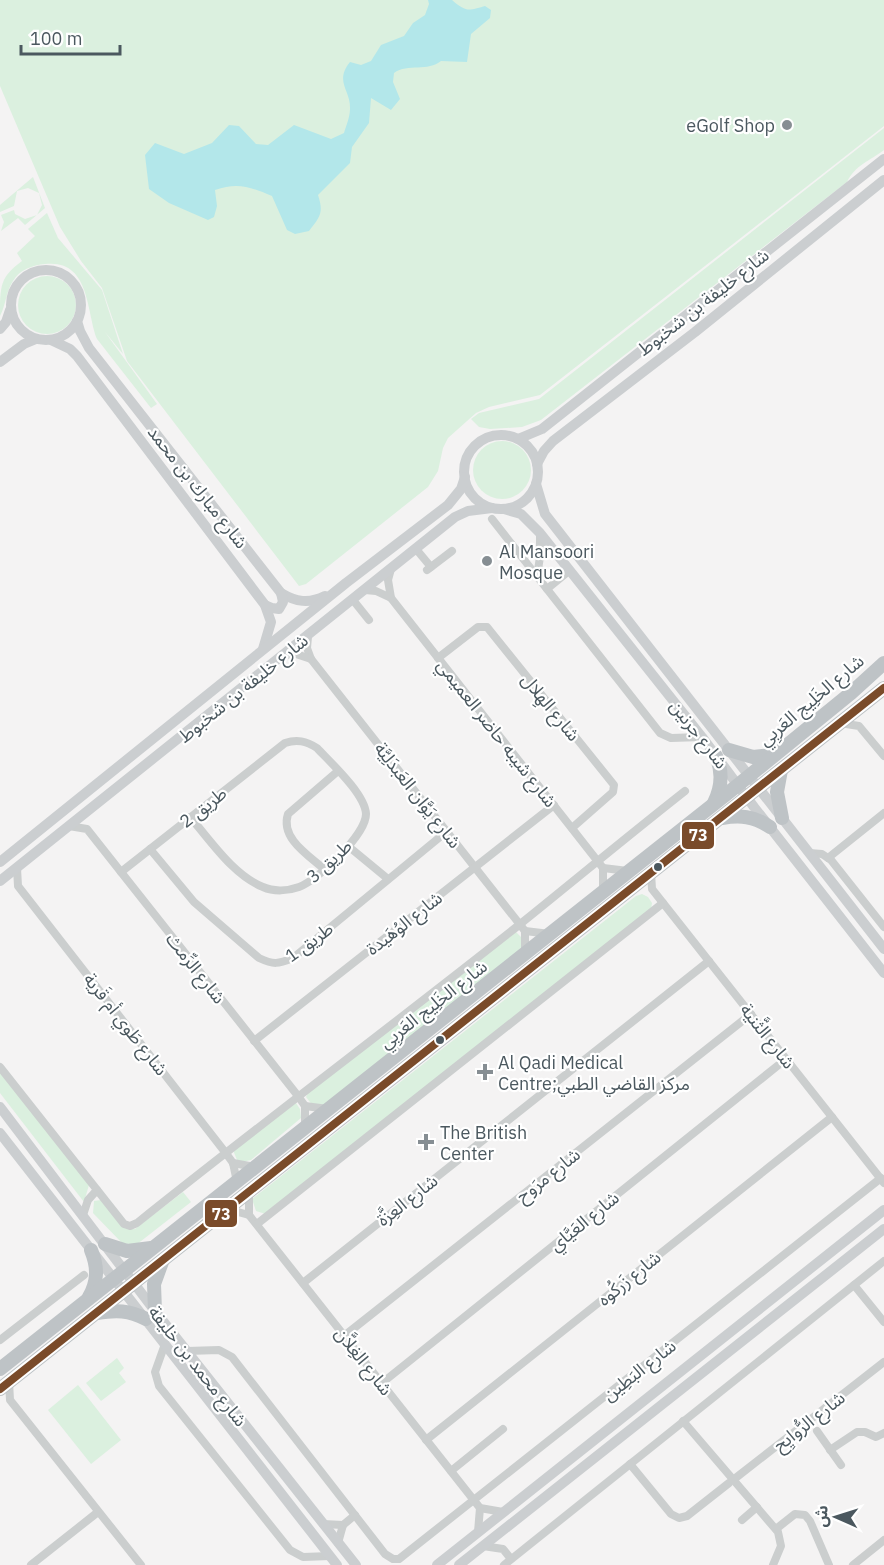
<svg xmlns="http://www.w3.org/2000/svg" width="884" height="1565" font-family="'IBM Plex Sans','Noto Sans Arabic',sans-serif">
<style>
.green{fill:#dbf0df}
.water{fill:#b3e7ea}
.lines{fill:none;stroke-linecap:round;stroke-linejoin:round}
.street{stroke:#cbcece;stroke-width:8}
.secondary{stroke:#cbced0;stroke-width:10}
.highway{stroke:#bec3c6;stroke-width:14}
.bus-1-casing{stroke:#fff;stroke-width:12}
.bus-1{stroke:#7a4b2a;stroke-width:8}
.poi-dot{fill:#868e93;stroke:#fff;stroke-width:2}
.bus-dot{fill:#4b585f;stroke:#fff;stroke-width:2}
.labels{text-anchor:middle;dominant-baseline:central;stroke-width:4.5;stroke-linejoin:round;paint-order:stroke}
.poi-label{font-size:18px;fill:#4b585f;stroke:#fff;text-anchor:start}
.street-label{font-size:18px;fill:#4b585f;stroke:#fff}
.line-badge{stroke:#fff;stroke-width:2}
.badge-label{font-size:16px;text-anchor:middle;font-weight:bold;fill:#fff}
</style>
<rect width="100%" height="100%" fill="#f4f3f3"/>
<g class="green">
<polygon points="0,0 884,0 884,126 540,395 489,407 476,413 448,438 443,448 438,471 428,487 306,584 299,586 127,361 102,288 81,261 60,227 0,86"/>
<path d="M884,128V150C870,161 855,165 847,182L541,420L522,427L490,429L479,427L471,419L479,413L539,399Z"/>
<polygon points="33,177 45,208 25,225 18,218 1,231 4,222 1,215 14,210 15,214 25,219 37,215 42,205 39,193 28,188 17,191 14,206 0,212 0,205"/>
<path d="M47,213L58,238L102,290L123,354L105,332L157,404L151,408L97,339C86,310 90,259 45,264C33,265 19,270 13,281C6,291 6,305 0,316C0,286 0,277 22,261L17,253L35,236L28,229Z"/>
<circle cx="47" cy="305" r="29"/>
<circle cx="502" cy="470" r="29"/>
<polygon points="642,894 648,897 652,903 651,910 269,1215 256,1211 252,1199 636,896"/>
<polygon points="516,932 523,939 520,951 324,1105 313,1106 306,1097 309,1091"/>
<polygon points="0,1072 89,1185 84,1202 0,1093"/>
<polygon points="296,1103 300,1109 301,1118 251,1160 242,1162 237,1160 233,1150"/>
<polygon points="183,1192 191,1202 136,1245 122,1243 93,1213 94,1201 101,1200 124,1228 135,1229"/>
<polygon points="117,1358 124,1368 119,1373 126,1382 101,1401 86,1383"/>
<polygon points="78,1385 121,1440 91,1464 48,1410"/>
</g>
<path class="water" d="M428,0H452C466,12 468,11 485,6L491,10L490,18L471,34L467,62L441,61C428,72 408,63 394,73L393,82L400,99L391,110L371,98L369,123L352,147L350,163L318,195C324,213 320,217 309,231L295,234L287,230L272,196C250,187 238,182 215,190L217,206L214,217L208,220L169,203L149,189L145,155L155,143L184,154L212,143L229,125L239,126L256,144L268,145L294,125L331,139L344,133C346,126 350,117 350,109C351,90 334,82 350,62L361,65L371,61L381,45L404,36L413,23L425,15L429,4Z"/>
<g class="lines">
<g class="street">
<polyline points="492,519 660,733 671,738 702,737"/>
<polyline points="416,549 431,567"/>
<polyline points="391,569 388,580 391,598 603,868 603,892"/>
<polyline points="427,570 452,551"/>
<polyline points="537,576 540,557 540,535"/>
<polyline points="547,589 569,571"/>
<polyline points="365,590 376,591 391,598"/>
<polyline points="353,600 369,620"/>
<polyline points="308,637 307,648 311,659 525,931 525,953"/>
<polyline points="284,655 296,654 311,659"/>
<polyline points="438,658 478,627 487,627 614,785 613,792 572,828"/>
<polyline points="840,723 859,726 884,756"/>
<polyline points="69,826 87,829 298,1096 305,1106 305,1127"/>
<polyline points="348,846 388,879"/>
<path d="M150,849L194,902L259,958C274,965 278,964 293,958L446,832"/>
<polyline points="809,853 822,854 831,860 884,927"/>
<polyline points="828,858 884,813"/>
<polyline points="17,868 18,886 225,1152 233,1163 237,1182"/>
<polyline points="603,868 628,871"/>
<path d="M324,869C308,855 280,838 288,814L338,771"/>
<path d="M121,872L285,743C297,739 306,741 317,748C331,763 365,794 366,814C366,835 318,880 299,887C288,891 274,892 263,887C233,875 211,841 190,817"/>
<polyline points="651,873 652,889 884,1183"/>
<polyline points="525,931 550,934"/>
<polyline points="254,1041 554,805"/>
<path d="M0,1067L124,1224L130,1226L137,1223C263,1122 393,1025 519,925C575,880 629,835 685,791"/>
<polyline points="305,1106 328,1109"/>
<polyline points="233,1163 255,1167"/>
<polyline points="249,1193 249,1215 480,1508 503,1512"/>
<polyline points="227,1209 249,1215"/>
<polyline points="83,1215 88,1200 97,1190"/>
<polyline points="257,1224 663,903"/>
<polyline points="303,1283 709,961"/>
<polyline points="854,1285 884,1322"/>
<polyline points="344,1336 751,1014"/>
<polyline points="0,1340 84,1275"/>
<polyline points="165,1344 155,1372 159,1386 290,1550 303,1557 330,1556"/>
<polyline points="187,1351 219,1350 232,1357 385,1554 393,1559 399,1559 881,1178"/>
<polyline points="9,1382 10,1400 141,1565"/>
<polyline points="382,1383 786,1059"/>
<polyline points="683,1421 778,1532 781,1546 773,1565"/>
<polyline points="817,1431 841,1465"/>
<polyline points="426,1440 832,1117"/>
<polyline points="830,1450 857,1432 865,1432 876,1437 884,1433"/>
<polyline points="630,1464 671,1514 679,1518 687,1516 729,1483"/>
<polyline points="451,1471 503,1429"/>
<polyline points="733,1480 884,1362"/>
<polyline points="742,1520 757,1507"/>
<polyline points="323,1524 343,1525"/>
<polyline points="776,1529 795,1514 805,1515 810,1521 829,1565"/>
<polyline points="478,1532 480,1508"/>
<polyline points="338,1543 343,1525 355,1515"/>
<polyline points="483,1546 503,1549 511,1559"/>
<polyline points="31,1565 98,1512"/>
<polyline points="504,1565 884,1261"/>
<polyline points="853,1565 884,1540"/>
</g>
<g class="secondary">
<circle cx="46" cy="305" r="35"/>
<path d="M77,321L80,331L89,348L281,593C296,602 309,604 325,596"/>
<polyline points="0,329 6,322 10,310"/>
<polyline points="51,340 70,349 77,356 265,605 271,622 263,649"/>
<polyline points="0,362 24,344 36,339"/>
<circle cx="501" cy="472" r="37"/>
<polyline points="518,439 542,429 884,159"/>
<polyline points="537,464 544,451 553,441 695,332 884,180"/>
<polyline points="536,484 545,514 884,949"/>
<polyline points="504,509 521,514 540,533 702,737 754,807 884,973"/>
<polyline points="265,605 272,608 279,609 283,602 281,593"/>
<polyline points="0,862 346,583 448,505 461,489 465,477"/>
<polyline points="0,881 455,517 468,511 492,508"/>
<polyline points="0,1107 155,1311 356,1565"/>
<polyline points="0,1133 337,1565"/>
<polyline points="437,1565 884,1210"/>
<polyline points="459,1565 884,1229"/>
</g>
<g class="highway">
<polyline points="729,750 753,757 773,755"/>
<polyline points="781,770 777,792 782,818"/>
<path d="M714,803C722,787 723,772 716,756"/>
<path d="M722,818C740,815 754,816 770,827"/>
<polyline points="105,1244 127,1251 151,1248"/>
<path d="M89,1297C98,1281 98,1267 91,1250"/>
<polyline points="155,1311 154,1284 162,1262"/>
<path d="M97,1313C116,1310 129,1310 146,1319"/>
<polyline points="0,1369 738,785 851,693 884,663"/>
<polyline points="0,1389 884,688"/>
</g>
<g class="bus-1-casing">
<polyline id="bus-1" points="0,1389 884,688"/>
</g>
<use href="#bus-1" class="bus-1"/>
</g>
<g class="poi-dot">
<circle cx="787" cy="125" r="6"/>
<circle cx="487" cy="561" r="6"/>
<path d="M482 1063h6v6h6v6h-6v6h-6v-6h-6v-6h6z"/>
<path d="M423 1133h6v6h6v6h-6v6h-6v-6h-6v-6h6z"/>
</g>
<g class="bus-dot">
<circle cx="658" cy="867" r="5"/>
<circle cx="440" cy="1040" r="5"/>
</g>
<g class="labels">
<g class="poi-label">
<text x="775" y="125" text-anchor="end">eGolf Shop</text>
<text x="499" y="551">Al Mansoori<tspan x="499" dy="21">Mosque</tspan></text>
<text x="498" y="1062">Al Qadi Medical<tspan x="498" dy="21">Centre;مركز القاضي الطبي</tspan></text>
<text x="440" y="1132">The British<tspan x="440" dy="21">Center</tspan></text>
</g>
<g class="street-label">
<text transform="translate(703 302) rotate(-38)">شارع خليفة بن شخبوط</text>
<text transform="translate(198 487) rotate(52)">شارع مبارك بن محمد</text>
<text transform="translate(243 688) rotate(-39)">شارع خليفة بن شخبوط</text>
<text transform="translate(811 700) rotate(-40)">شارع الخَلِيج العَربِي</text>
<text transform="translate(551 707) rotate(51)">شارع الهِلال</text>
<text transform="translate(497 733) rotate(52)">شارع شيبه حاضر العميمي</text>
<text transform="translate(699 734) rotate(52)">شارع جرنين</text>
<text transform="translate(418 795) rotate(52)">شارع يَوَّان العَبدَلِيَّة</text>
<text transform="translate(203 807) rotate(-38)">طريق 2</text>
<text transform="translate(329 861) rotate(-43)">طريق 3</text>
<text transform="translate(404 923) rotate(-38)">شارع الوُهَيدة</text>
<text transform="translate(309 942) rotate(-36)">طريق 1</text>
<text transform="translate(196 968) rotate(52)">شارع الرِّمث</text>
<text transform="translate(433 1004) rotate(-38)">شارع الخَلِيج العَربِي</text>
<text transform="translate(126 1024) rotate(52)">شارع طَوي أم قَرية</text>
<text transform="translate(768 1036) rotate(52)">شارع الثَّنية</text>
<text transform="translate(548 1175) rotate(-38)">شارع مرَوح</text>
<text transform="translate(407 1200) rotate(-38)">شارع العِزَّة</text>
<text transform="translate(584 1221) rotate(-39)">شارع العَيَّاي</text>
<text transform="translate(629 1278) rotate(-39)">شارع زَركُوه</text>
<text transform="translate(364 1361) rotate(52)">شارع الغِلاَّن</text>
<text transform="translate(198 1366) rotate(52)">شارع محمد بن خليفة</text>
<text transform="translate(639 1370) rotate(-38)">شارع البَطِين</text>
<text transform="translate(809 1421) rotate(-38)">شارع الرُّوايِح</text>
</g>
</g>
<g class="line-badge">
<rect x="681" y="821" width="34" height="29" rx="6" fill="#7a4b2a"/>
<rect x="204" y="1199" width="34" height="29" rx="6" fill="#7a4b2a"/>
</g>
<g class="badge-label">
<text x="698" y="841">73</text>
<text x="221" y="1220">73</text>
</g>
<g transform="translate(836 1517) rotate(273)" stroke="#ffffff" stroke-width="4.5" paint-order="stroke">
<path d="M0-4.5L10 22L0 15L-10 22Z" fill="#4b585f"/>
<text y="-9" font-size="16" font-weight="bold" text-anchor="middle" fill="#4b585f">ش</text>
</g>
<path d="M21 45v9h99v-9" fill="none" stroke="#4b585f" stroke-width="3"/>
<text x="30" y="45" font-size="18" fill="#4b585f" stroke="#ffffff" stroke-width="4.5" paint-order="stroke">100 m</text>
</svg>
